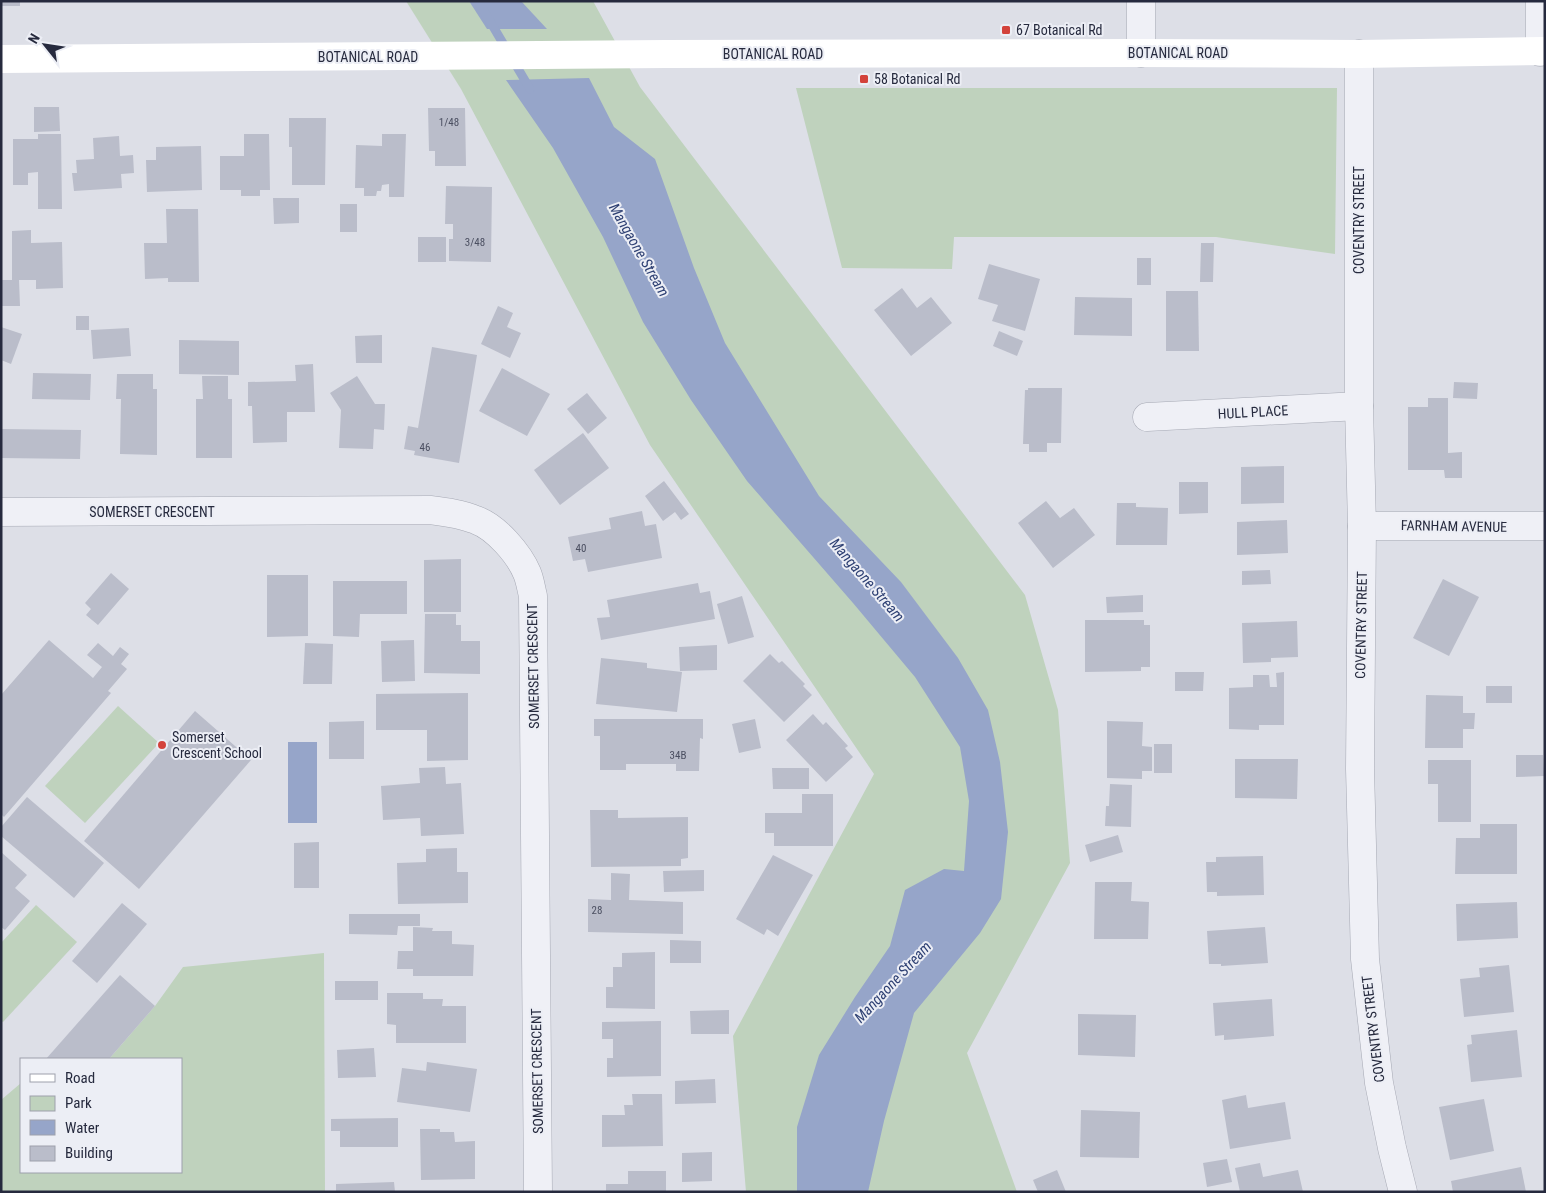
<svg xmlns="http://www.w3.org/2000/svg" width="1546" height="1193" font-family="'Roboto Condensed',sans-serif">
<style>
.green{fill:#bfd2bd}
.water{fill:#96a5c9}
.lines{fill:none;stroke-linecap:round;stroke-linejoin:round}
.stream{stroke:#96a5c9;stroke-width:9}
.building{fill:#babdca}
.street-casing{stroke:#a6a9b4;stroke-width:29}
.street{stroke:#eff0f6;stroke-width:28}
.secondary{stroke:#fff;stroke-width:28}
.poi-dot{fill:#d3423b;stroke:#eceef5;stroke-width:2}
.labels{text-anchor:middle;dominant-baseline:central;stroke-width:4;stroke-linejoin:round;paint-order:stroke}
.number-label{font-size:11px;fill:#4b4f61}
.poi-label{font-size:14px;fill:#262a3e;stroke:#eceef5;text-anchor:start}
.street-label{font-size:14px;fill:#262a3e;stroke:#eceef5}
.water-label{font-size:15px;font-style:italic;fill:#2e4073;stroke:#eceef5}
</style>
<rect width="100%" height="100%" fill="#dddfe7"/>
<g class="green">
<polygon points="406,1 593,1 640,87 1025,595 1058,710 1070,863 967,1053 1017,1192 746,1192 733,1036 874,774 650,445 461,89"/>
<polygon points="796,88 1337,88 1335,254 1216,237 954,237 952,269 842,268"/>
<polygon points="118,706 159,743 85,823 45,786"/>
<polygon points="36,905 77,942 3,1022 1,1021 1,943"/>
<polygon points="324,953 325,1192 1,1192 1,1100 21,1083 21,1172 181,1172 181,1059 109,1059 155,1006 183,967"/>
</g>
<g class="water">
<polygon points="469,1 521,1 547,29 487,29"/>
<polygon points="589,78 614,127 655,159 694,268 725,343 819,496 901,582 958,658 988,710 1000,762 1008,832 1001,899 980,933 914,1013 884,1121 868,1192 797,1192 797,1127 819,1055 855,997 890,946 905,890 944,869 964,871 969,801 960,747 915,677 853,603 747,481 691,400 643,322 603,237 553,148 506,80"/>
<rect x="288" y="742" width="29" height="81"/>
</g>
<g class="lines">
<polyline class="stream" points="478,1 530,89"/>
</g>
<g class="building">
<rect x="1" y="1" width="19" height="5"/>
<polygon points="34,107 59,107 60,131 34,132"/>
<polygon points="428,108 465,108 466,166 435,166 435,151 429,151"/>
<polygon points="289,118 326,118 325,185 292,185 292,147 289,147"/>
<polygon points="38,134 61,134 62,209 38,209 38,172 28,173 28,185 13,185 13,139 38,139"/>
<polygon points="244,134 269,134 270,190 260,190 260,196 241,196 241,190 220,190 220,156 244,156"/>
<polygon points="382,134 406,134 404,197 389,197 389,184 382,185 381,191 377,191 376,196 364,196 364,188 355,188 356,145 382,146"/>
<polygon points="119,136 120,156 133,155 134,173 121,174 122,188 74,191 72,173 77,173 76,160 94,159 93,138"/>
<polygon points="201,146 202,190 147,192 146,160 156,160 156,147"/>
<polygon points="446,186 492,187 491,262 449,261 449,239 453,239 453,224 445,224"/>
<polygon points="273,198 299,198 299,223 274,224"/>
<rect x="340" y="204" width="17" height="28"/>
<polygon points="166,209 198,209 199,282 168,282 168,278 145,279 144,243 167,243"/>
<polygon points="31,230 31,243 62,242 63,288 36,289 36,280 19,280 20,306 1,306 1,280 12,280 12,231"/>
<rect x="418" y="237" width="28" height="25"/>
<polygon points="1201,243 1214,243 1213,282 1200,282"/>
<rect x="1137" y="258" width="14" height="27"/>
<polygon points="989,264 1040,279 1025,331 992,321 998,305 978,299"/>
<polygon points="902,288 917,308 931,297 952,323 911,356 874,310"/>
<polygon points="1166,291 1198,291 1199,351 1166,351"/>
<polygon points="1075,297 1132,298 1132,336 1074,335"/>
<polygon points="498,306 513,313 507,327 521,333 510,358 481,344"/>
<rect x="76" y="316" width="13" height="14"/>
<polygon points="1,327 22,334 11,364 1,360"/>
<polygon points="129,328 131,356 93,359 91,330"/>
<polygon points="999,331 1023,341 1017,356 993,346"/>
<polygon points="382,335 382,363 356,363 355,336"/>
<polygon points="179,340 239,341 239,375 179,374"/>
<polygon points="432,347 477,355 459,463 414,455 415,451 404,449 408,426 418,428"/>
<polygon points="313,364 315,412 287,412 287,442 253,443 252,406 248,406 248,382 296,381 295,365"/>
<polygon points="502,368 550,394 527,436 479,411"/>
<polygon points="33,373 91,374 90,400 32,399"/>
<polygon points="117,374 153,374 153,389 157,389 157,455 120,454 121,399 116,399"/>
<polygon points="202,376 228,376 228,399 232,399 232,458 196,458 196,399 203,399"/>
<polygon points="357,376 375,404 385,404 384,430 374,429 373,449 339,448 341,410 330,393"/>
<polygon points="1454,382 1478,383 1477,399 1453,398"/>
<polygon points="1028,388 1062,388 1061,443 1047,443 1047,452 1029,452 1029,444 1023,444 1025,390 1028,390"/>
<polygon points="587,393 607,418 588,434 567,409"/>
<polygon points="1428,398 1448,398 1448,453 1462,452 1462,478 1445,478 1444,470 1408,470 1408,407 1428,407"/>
<polygon points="1,429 81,430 80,459 1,458"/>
<polygon points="583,433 609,468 560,505 534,470"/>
<polygon points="1284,466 1284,503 1241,504 1241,467"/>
<polygon points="664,481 689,514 681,520 675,512 663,521 645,496"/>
<polygon points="1179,482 1208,482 1208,513 1179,514"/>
<polygon points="1046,501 1060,518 1074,508 1095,535 1053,568 1018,523"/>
<polygon points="1117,503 1136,503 1136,507 1168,508 1167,545 1116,545"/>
<polygon points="642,511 645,526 656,524 662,558 588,572 585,559 573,561 568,537 611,529 609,518"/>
<polygon points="1287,520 1288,553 1237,555 1237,522"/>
<polygon points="461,559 461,612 424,612 424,560"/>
<polygon points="1270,570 1271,584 1242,585 1242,571"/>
<polygon points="111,573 129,589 98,625 86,615 91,609 85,603"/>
<polygon points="267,575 308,575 308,636 267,637"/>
<polygon points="1443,579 1479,597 1449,656 1413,638"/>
<polygon points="333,581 407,581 407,614 360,614 359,637 333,636"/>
<polygon points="698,583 700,593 710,591 715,619 601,640 597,618 610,617 607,600"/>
<polygon points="1143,595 1143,612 1107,613 1106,597"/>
<polygon points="742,596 754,637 728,644 717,604"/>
<polygon points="425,614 456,614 456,625 461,625 461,641 480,641 480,674 424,673"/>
<polygon points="1085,620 1144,620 1144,625 1150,625 1150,667 1141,667 1141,671 1085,672"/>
<polygon points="1297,621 1298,657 1271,658 1271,662 1243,663 1242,623"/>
<polygon points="49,640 93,678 102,667 87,655 98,643 113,656 120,647 129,654 121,664 127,669 108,691 111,693 4,817 1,814 1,695"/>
<polygon points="414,640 415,681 382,682 381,641"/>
<polygon points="305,643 333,644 332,684 303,684"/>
<polygon points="717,645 717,670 680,671 679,647"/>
<polygon points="770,654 779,663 782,661 805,684 803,686 812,695 784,722 743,681"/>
<polygon points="601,658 647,663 647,668 682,672 677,712 596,704"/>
<polygon points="1175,672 1204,672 1203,691 1175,691"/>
<polygon points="1284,672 1284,725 1259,725 1259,730 1229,729 1229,688 1253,687 1253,675 1269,675 1270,687 1277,687 1276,673"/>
<rect x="1486" y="686" width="26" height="17"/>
<polygon points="468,693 468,760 427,761 427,730 376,730 376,694"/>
<polygon points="1426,695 1463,696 1463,713 1475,713 1474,729 1463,729 1463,748 1425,748"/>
<polygon points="195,711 251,760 139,889 84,841"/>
<polygon points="813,714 823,725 826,722 848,746 845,748 853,757 826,782 786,740"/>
<polygon points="594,719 703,719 703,739 700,738 699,771 676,771 676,764 626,764 626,770 600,770 600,736 594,736"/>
<polygon points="755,719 761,748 739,753 732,724"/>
<polygon points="364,721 364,759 329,759 329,722"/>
<polygon points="1107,721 1143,722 1142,746 1152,747 1152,771 1142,771 1142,779 1107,778"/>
<rect x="1154" y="744" width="18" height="29"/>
<polygon points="1516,755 1543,755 1544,776 1516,777"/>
<polygon points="1235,759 1298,759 1297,799 1235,798"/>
<polygon points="1428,760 1471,760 1471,822 1438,822 1438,784 1428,784"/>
<polygon points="445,767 446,784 461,783 464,834 421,836 420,818 383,820 381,786 420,783 419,768"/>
<polygon points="772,768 809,768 809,789 773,789"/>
<polygon points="1110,784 1132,785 1131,827 1105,826 1106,806 1109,806"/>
<polygon points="802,794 833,794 833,846 774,846 774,833 765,833 765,813 802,813"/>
<polygon points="27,797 104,863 74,898 1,836 1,827"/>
<polygon points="590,810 618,810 618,818 688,817 688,858 681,859 681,866 591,867"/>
<polygon points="1480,824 1517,824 1517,874 1455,874 1456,838 1480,838"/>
<polygon points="1118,835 1123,852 1090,862 1085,845"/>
<polygon points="319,842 319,888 294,888 294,843"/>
<polygon points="457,848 457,872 468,872 468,903 398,904 397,863 426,862 426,849"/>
<polygon points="1,852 27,875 15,888 30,901 5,930 1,927"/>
<polygon points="773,855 813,875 778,936 767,929 764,935 736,919"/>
<polygon points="1263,856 1264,895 1217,896 1217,892 1207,892 1206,862 1216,862 1216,857"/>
<polygon points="704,870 704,891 664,892 663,871"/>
<polygon points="611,873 630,874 629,900 683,902 683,934 588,932 588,899 611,900"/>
<polygon points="1095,882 1132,882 1131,901 1149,902 1148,939 1094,939"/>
<polygon points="1517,902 1518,938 1457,941 1456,904"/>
<polygon points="122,903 147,924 97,983 72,961"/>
<polygon points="349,914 420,914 420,926 398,926 397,935 349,934"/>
<polygon points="413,927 433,928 432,931 452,931 452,944 474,945 473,976 413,976 413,969 397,969 398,951 413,951"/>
<polygon points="1265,927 1268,963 1221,966 1221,964 1209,964 1207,931"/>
<polygon points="670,940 701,941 701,963 670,963"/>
<polygon points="655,952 655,1009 606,1008 606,987 613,987 613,967 622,967 622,953"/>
<polygon points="1509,965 1514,1012 1464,1017 1460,979 1480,977 1479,968"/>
<polygon points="120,975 155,1006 109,1059 46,1059"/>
<rect x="335" y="981" width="43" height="19"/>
<polygon points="387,993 423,993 423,999 443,999 442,1006 466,1006 466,1043 396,1043 396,1025 387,1024"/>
<polygon points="1272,999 1274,1036 1224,1040 1224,1035 1215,1036 1213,1003"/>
<polygon points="729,1010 729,1034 691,1034 690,1011"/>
<polygon points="1078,1014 1136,1015 1135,1057 1078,1055"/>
<polygon points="661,1021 661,1076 607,1077 607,1058 613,1058 613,1039 602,1039 602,1022"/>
<polygon points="1517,1030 1522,1077 1471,1082 1467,1045 1472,1044 1471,1035"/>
<polygon points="374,1048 376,1077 338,1078 337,1050"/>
<polygon points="427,1062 477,1069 470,1112 397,1102 402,1068 426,1071"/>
<polygon points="715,1079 716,1103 675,1104 675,1081"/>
<polygon points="632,1094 662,1094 663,1146 602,1147 602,1115 625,1115 624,1105 633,1105"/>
<polygon points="1246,1095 1248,1108 1285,1102 1291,1139 1230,1149 1222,1100"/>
<polygon points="1484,1099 1494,1151 1450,1160 1439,1107"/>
<polygon points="1081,1110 1140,1112 1139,1158 1080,1157"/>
<polygon points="398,1118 398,1147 340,1147 340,1131 331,1131 331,1119"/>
<polygon points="420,1129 440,1129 440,1132 454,1132 455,1142 475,1141 475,1179 421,1180"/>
<polygon points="712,1152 712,1181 682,1182 682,1153"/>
<polygon points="1227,1159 1232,1182 1207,1187 1203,1163"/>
<polygon points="1260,1163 1263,1177 1298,1170 1303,1192 1240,1192 1235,1168"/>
<polygon points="1521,1167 1526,1192 1453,1192 1451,1181"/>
<polygon points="1057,1170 1066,1192 1038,1192 1033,1180"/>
<polygon points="628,1171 666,1171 666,1192 606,1192 606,1184 628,1184"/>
<polygon points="394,1182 395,1192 336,1192 336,1184"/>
</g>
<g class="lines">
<g class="street-casing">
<g id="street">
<polyline points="1540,52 1540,1"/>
<polyline points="1141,53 1141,1"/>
<polyline points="1359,54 1359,406 1362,526 1360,769 1365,959 1379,1083 1392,1148 1403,1192"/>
<polyline points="1147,417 1359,406"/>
<path d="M1,512L430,510C446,512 462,514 476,520C496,527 519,554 527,573C530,580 531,588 533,596L538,1192"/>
<polyline points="1362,526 1545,526"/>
</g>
</g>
<use href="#street" class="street"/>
<polyline class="secondary" points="1,59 666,54 1141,53 1359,54 1545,51"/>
</g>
<g class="poi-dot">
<rect x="1001" y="25" width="10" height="10" rx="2.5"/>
<rect x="859" y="74" width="10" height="10" rx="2.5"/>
<circle cx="162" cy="745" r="5"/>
</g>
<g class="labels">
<g class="number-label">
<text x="449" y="122">1/48</text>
<text x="475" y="242">3/48</text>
<text x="425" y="447">46</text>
<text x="581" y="548">40</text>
<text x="678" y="755">34B</text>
<text x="597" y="910">28</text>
</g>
<g class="poi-label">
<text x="1016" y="30">67 Botanical Rd</text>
<text x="874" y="79">58 Botanical Rd</text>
<text x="172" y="737">Somerset<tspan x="172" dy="16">Crescent School</tspan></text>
</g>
<g class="street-label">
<text x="1178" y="53">BOTANICAL ROAD</text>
<text x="773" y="54">BOTANICAL ROAD</text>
<text x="368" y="57">BOTANICAL ROAD</text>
<text transform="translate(1359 220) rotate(-90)">COVENTRY STREET</text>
<text transform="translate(1253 412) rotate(-3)">HULL PLACE</text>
<text x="152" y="512">SOMERSET CRESCENT</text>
<text transform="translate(1454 526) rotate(1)">FARNHAM AVENUE</text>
<text transform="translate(1361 625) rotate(-89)">COVENTRY STREET</text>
<text transform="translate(533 666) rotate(-91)">SOMERSET CRESCENT</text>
<text transform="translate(1373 1029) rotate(-97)">COVENTRY STREET</text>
<text transform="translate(537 1071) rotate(-91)">SOMERSET CRESCENT</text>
</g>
<g class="water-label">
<text transform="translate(639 250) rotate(60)">Mangaone Stream</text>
<text transform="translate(867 580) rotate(49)">Mangaone Stream</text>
<text transform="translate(893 982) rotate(-47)">Mangaone Stream</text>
</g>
</g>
<rect width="1546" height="1193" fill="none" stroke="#262a3e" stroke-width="5"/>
<rect x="20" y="1058" width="162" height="115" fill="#eceef5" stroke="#9da0ac"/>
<rect x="30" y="1074" width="25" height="8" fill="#ffffff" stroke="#9da0ac"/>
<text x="65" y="1083" font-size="15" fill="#262a3e">Road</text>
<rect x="30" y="1096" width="25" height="15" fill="#bfd2bd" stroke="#9da0ac"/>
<text x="65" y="1108" font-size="15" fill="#262a3e">Park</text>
<rect x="30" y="1120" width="25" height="15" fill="#96a5c9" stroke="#9da0ac"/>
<text x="65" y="1133" font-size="15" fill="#262a3e">Water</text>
<rect x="30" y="1146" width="25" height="15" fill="#babdca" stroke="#9da0ac"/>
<text x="65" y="1158" font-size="15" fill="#262a3e">Building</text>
<g transform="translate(45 45) rotate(300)" stroke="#eceef5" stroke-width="4" paint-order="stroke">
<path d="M0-4L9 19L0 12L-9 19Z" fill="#262a3e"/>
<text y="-8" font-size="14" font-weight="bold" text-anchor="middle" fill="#262a3e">N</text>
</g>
</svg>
